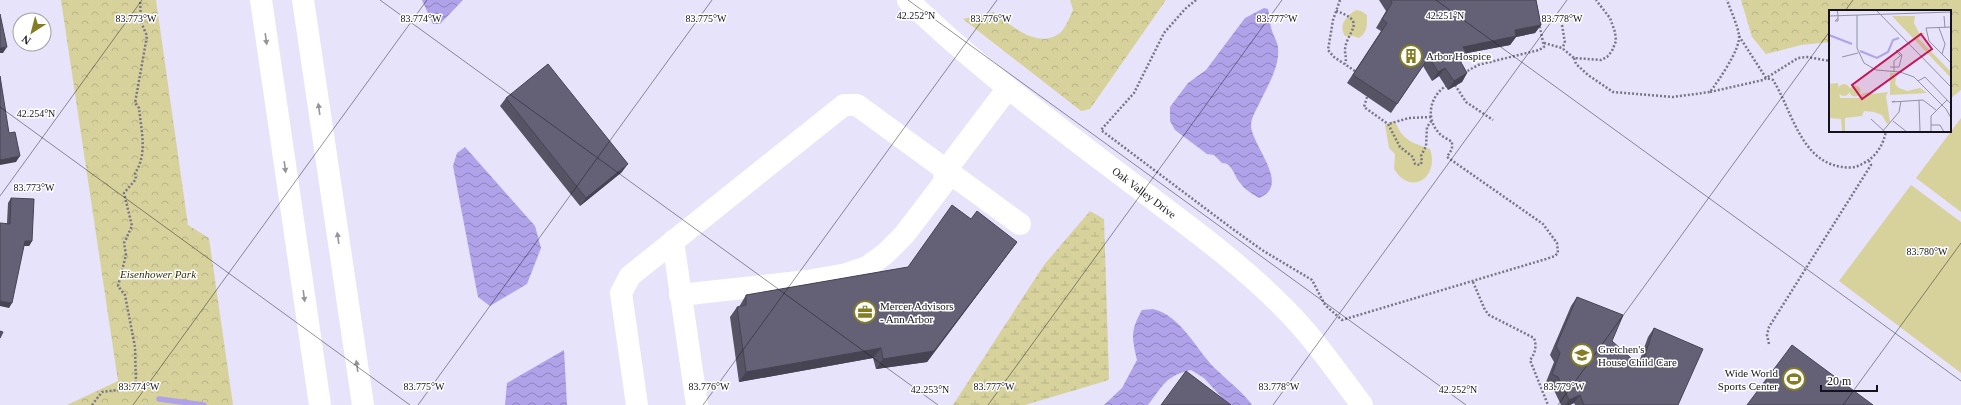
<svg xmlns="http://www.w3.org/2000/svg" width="1961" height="405" font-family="'Times New Roman',serif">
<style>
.green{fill:#d7d29c}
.forest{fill:url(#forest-crowns)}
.wetland{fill:url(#wetland-marsh)}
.water{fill:url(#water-waves)}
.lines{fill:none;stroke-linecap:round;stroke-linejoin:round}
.stream{stroke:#afa2e9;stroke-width:5.5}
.path{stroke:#787686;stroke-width:2.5;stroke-dasharray:2 2;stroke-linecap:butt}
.minor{stroke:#fff;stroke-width:22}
.highway{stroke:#fff;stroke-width:22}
.wall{fill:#565365}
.shaded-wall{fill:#464453}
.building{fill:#646176;stroke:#464453}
.oneway{fill:#959598}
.ticks{fill:none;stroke:#14131b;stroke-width:1;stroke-opacity:0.45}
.labels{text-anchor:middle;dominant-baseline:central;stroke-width:3;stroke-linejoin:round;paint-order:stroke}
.poi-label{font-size:11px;fill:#14131b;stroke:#fff;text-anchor:start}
.street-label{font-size:11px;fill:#14131b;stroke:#fff}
.park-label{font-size:11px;font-style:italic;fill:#2f2c08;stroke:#fff}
.inset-river{fill:none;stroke:#afa2e9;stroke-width:2}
.inset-road{fill:none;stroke:#9290a1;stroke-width:1}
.view{fill:#c2185b;fill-opacity:0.15;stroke:#c2185b;stroke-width:2}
.inset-edge{fill:none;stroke:#14131b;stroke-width:2}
.ticks-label{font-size:10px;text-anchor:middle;fill:#14131b;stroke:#fff;stroke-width:3;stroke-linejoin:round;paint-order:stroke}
</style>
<defs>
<pattern id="forest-crowns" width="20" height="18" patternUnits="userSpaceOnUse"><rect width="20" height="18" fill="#d7d29c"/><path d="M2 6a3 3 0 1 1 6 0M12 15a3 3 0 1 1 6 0" fill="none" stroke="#b8b386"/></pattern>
<pattern id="wetland-marsh" width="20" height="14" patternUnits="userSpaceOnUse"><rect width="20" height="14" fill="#d7d29c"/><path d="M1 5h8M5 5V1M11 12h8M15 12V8" fill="none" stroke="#b8b386"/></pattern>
<pattern id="water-waves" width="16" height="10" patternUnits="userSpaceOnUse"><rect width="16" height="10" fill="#afa2e9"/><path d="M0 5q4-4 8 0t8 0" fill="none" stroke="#8d83bc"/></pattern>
</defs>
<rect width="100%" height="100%" fill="#e6e3fb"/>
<g class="green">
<path d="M1356,10L1361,11L1367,15C1367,25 1368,32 1359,38L1353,36H1345C1338,24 1347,16 1356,10Z"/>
<polygon points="1961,118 1961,212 1916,178"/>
<path d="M1393,121C1398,124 1398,130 1402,134C1409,143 1420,145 1430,149C1440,177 1411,197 1394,169L1395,154L1389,148L1385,125Z"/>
<polygon points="1911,185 1961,222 1961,373 1839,281"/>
</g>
<g class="forest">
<polygon points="61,0 156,0 188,225 209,238 233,405 67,405 118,381"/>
<path d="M1070,0H1166L1090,109L1081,111L963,19L993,12C1011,25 1039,51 1061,32C1066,27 1070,16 1073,10Z"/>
<polygon points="1741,0 1961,0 1961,90 1950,99 1950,11 1830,11 1830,42 1801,45 1766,54 1752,37"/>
</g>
<polygon class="wetland" points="1090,211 1104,219 1109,380 1025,405 953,405 1044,265"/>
<g class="water">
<polygon points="422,0 463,0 440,24 433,24"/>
<path d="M1264,8L1268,9C1270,15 1269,21 1271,27C1272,34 1277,40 1278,47C1280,66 1269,83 1261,100C1258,107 1251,117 1251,125C1251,145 1292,185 1259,198C1253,194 1245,190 1241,184C1234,177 1233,163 1222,163L1214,155L1207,154L1175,130L1170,121V107L1188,83L1206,70L1245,18Z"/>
<polygon points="465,147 535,226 541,248 527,284 490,306 478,297 453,166 457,153"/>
<path d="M1153,309C1183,316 1197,353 1219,372C1230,383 1243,392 1252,405H1231L1223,399L1204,378L1191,370C1165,376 1163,386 1148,405H1104L1122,388L1137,360C1132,337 1130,331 1142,310Z"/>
<polygon points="564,350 567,405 505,405 507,383"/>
</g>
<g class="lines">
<polyline class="stream" points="159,399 204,405"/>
<g class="path">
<path d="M1196,0L1185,9L1164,33L1134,93L1101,130L1230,227L1262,250L1312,280L1325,305L1342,320L1546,259L1555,256L1558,253L1557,243L1543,224L1447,157L1452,149V142C1448,139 1442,137 1439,133C1425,118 1430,96 1446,86"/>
<polyline points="1340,0 1333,20 1328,50 1334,57 1355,71"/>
<path d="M1336,11C1369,22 1346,31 1345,50C1345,56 1347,58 1345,64"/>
<polyline points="1562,25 1565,43 1562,48"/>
<path d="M1739,36L1766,78L1773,80C1792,110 1800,161 1842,167C1848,168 1856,168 1862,164C1876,157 1883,146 1886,131"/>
<polyline points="1544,43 1562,48 1574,58 1601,60 1607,57 1612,51 1616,41 1615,32 1610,18 1596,0"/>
<path d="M1574,58L1576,64L1588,75L1613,92L1673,97L1710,92C1718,81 1741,49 1739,35C1737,24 1731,11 1727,0"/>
<polyline points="1464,73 1478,65 1539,50 1544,47 1539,23"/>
<polyline points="1455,85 1466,102 1493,120"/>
<polyline points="1710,92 1763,80 1798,58 1807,57 1830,61"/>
<polyline points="1367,97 1364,107 1388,124"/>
<polyline points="1431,117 1409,118 1388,124 1400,147 1413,157 1415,164 1420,165 1422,162 1421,156 1426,146 1427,127 1432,120"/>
<path d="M1473,282L1485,310L1489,315L1534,338C1537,346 1535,354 1530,360L1548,405"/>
<polyline points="1769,344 1767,335 1769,327 1871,165 1869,161"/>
<path d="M92,405L102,392L118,390L136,383L135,347L125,295L118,286L126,255L124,243L132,226L124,193L136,179L135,173C148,154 141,130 139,108L135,103L147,36L141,22L140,0"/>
</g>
<g class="minor">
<path id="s1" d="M908,0C985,75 1073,138 1158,203C1202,236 1247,270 1285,309C1314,338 1337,372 1362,405"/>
<polyline points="673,241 697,405"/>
<polyline points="680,295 807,281 847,274 867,267 885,254 904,235 943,184 946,170 1008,88"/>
<polyline points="637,405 621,293 630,276 844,105 857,105 1020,224"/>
</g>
<g class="highway">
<polyline points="261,0 320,405"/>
<polyline points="303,0 363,405"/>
</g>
</g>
<g class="wall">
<polygon points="1379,0 1536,0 1541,25 1535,33 1516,37 1510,45 1467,53 1461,62 1467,73 1462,82 1448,90 1439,76 1432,81 1423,66 1391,113 1347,83 1381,31 1376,28 1386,11"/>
<polygon points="506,98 622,172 580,206 500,106"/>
<polygon points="11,198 32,241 29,246 24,246 9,308 7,223 8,203"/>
<polygon points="971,219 1017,242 927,362 876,369 873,358 739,382 730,317 737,307 739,307 746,295 908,267"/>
<polygon points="1577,297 1612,341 1638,365 1648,337 1654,328 1678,405 1575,405 1574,403 1570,405 1561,405 1552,386 1546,382 1554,362 1550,355 1571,306"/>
</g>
<g class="shaded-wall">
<polygon points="1541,25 1535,33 1516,37 1510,45 1457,55 1463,47 1515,30"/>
<polygon points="7,47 3,53 0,53 0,48"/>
<polygon points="1467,54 1461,62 1459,59"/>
<polygon points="1445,68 1439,76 1432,81 1438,72"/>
<polygon points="1467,73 1462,82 1448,90 1454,81"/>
<polygon points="20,156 16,162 0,165 0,160"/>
<polygon points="628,164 622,172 580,206 586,198"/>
<polygon points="25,241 32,241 29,246 21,246"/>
<polygon points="1017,242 927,362 876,369 883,359"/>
<polygon points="0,301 12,303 9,308 0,306"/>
<polygon points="881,348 873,358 739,382 746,372"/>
<polygon points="1580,395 1574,403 1570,405 1565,405 1569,400"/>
</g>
<g class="building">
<polygon points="1391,0 1536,0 1541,25 1515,30 1516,36 1463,47 1467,54 1459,59 1467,73 1454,81 1445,68 1438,72 1429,57 1397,104 1353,75 1387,23 1382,19 1392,3"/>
<polygon points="0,14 7,47 0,48"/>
<polygon points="548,64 628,164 586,198 506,98"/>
<polygon points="0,76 9,133 15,132 20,156 0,160"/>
<polygon points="11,198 34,199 32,241 25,241 12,303 0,301 0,223 10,224"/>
<polygon points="952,205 971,219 977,211 1017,242 934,351 883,359 881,348 746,372 737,307 746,305 746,295 908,267"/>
<polygon points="1577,297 1623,315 1612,341 1641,367 1654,328 1703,349 1678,405 1584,405 1580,395 1569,400 1558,377 1552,374 1560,353 1556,346"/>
<polygon points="0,331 3,332 0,338"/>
<polygon points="1792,345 1873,405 1747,405"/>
<polygon points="1186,371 1231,405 1161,405"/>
</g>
<defs><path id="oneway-solid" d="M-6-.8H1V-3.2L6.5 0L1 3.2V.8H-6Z"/></defs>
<g class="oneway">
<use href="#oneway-solid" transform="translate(266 39) rotate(82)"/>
<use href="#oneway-solid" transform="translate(319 109) rotate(-98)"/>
<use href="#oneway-solid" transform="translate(285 167) rotate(82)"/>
<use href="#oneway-solid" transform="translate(338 238) rotate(-98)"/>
<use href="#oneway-solid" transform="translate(304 296) rotate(82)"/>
<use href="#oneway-solid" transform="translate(357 366) rotate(-98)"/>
</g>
<path class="ticks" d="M380,0L938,405M908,0L1466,405M1436,0L1961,381M1845,11L1853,0M0,107L410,405M0,196L142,0M133,405L427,0M418,405L712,0M703,405L997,0M988,405L1282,0M1273,405L1567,0M1558,405L1830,31M1843,405L1961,243"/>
<defs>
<g id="building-ring" transform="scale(1.15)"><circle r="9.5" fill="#fff" stroke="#857d23" stroke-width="1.5"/><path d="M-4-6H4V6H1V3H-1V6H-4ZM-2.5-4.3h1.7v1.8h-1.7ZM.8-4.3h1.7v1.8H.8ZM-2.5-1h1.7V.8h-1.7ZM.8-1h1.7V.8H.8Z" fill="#857d23"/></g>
<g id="office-ring" transform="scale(1.15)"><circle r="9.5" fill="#fff" stroke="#857d23" stroke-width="1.5"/><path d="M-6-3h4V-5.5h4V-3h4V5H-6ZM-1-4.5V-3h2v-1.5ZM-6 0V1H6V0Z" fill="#857d23"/></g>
<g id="school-ring" transform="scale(1.15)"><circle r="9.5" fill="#fff" stroke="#857d23" stroke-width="1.5"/><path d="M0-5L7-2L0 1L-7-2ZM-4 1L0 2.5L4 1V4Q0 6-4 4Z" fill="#857d23"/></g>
<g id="stadium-ring" transform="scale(1.15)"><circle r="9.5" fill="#fff" stroke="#857d23" stroke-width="1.5"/><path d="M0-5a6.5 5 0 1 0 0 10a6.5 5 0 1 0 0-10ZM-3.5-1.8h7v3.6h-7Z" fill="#857d23"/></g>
</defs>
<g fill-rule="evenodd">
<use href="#building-ring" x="1411" y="56"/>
<use href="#office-ring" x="865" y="312"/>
<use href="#school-ring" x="1582" y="355"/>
<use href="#stadium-ring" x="1794" y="379"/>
</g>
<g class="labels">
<g class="poi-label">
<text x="1426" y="56">Arbor Hospice</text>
<text x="880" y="306">Mercer Advisors<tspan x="880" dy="13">- Ann Arbor</tspan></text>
<text x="1598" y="349">Gretchen's<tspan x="1598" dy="13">House Child Care</tspan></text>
<text x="1778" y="373" text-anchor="end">Wide World<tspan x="1778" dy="13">Sports Center</tspan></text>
</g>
<g class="street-label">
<text stroke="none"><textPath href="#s1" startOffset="305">Oak Valley Drive</textPath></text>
</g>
<g class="park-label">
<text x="158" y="274">Eisenhower Park</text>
</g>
</g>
<g transform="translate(1829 10)">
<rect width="122" height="122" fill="#e6e3fb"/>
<path d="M9 80a6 6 0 1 1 12 0a6 6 0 1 1-12 0ZM20.5 81a5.5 5.5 0 1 1 11 0a5.5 5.5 0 1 1-11 0Z" fill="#d7d29c"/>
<path d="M63,6H86L85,13L90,23H96L89,28L122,62V68ZM61,63H68L64,65L67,69L66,74L70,78L78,81L91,78L98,83L61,85ZM9,73L11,88H30L32,84L39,82L43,84L59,82L57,86L61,112L58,114L53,105L45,102L35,101L33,106L16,108V122H13L12,109L0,108V74Z" fill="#d7d29c"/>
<path class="inset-river" d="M0,25L23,34M31,41L48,48L59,42L64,30L70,28"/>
<path class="inset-road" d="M8,0L9,5V11H6L9,8M47,0L122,77M28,5V38L35,53L47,60L71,62L85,67L117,99L122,108M0,6L122,2M115,6L116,18M97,18L100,31L122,53M97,18L122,17M110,18L116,34L113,44M13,47L29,43M61,57H70L73,45L68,40L67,41L73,47M65,61V51L71,46M89,71L96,67L122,94M90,90L91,122M66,91L63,92L94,90L107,100M42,109L55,121M64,111L78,122M102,115H111L115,122M53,122L70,102L72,91M102,122V106L118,90"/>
<path class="view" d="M92,24L103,39L33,89L23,75Z"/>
<rect width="122" height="122" class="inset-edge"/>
</g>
<g class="ticks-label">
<text x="916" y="19">42.252°N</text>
<text x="1445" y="19">42.251°N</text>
<text x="991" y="22">83.776°W</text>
<text x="1562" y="22">83.778°W</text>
<text x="136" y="22">83.773°W</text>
<text x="421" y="22">83.774°W</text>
<text x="706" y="22">83.775°W</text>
<text x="1277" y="22">83.777°W</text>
<text x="36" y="117">42.254°N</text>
<text x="34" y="191">83.773°W</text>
<text x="1927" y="255">83.780°W</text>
<text x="139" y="390">83.774°W</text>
<text x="424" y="390">83.775°W</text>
<text x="709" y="390">83.776°W</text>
<text x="994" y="390">83.777°W</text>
<text x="1279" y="390">83.778°W</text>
<text x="1564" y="390">83.779°W</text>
<text x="930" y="393">42.253°N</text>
<text x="1458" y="393">42.252°N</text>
</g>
<g transform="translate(32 32) rotate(216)"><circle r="19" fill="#ffffff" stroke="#a1a1a4"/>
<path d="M0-3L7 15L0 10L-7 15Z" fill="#857d23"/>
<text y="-6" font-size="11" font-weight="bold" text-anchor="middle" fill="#14131b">N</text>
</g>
<path d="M1821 385v6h56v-6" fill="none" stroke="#14131b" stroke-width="2"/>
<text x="1827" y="385" font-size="12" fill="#14131b" stroke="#ffffff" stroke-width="3" paint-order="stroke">20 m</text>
</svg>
